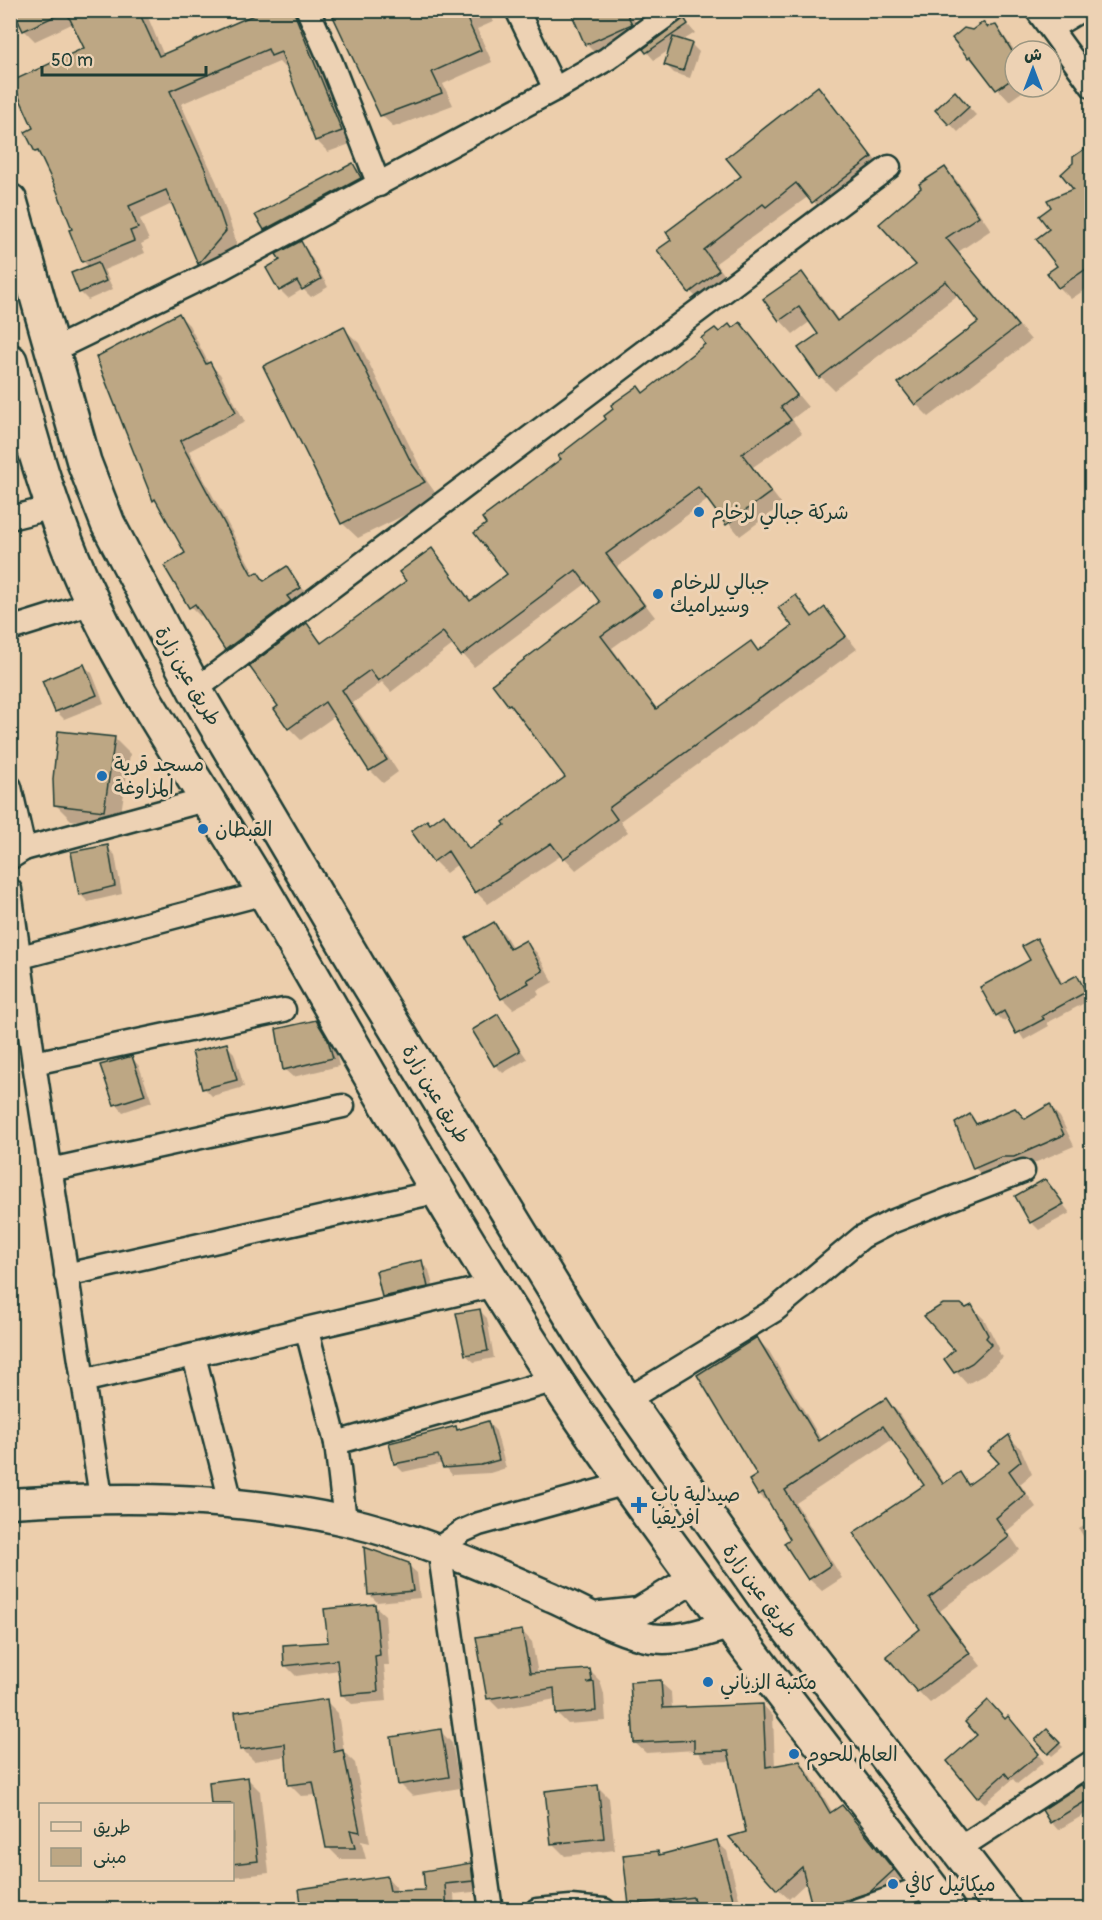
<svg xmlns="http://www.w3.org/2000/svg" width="1102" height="1920" font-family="Pangolin,'Playpen Sans Arabic',sans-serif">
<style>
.shadow{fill:#0003}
.building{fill:#bda784;stroke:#1f3d34;stroke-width:1.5}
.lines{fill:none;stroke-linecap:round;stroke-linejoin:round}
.minor-casing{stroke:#1f3d34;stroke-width:27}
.tertiary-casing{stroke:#1f3d34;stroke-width:33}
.primary-casing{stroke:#1f3d34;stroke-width:38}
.minor{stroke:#edd2b4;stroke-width:22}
.tertiary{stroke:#edd2b4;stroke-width:28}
.primary{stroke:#edd2b4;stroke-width:33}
.poi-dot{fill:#1f6fb2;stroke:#edd2b4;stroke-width:2}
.labels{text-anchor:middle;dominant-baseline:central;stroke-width:6;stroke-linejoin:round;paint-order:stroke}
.poi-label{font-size:20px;fill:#1f3d34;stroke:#edd2b4;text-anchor:start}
.street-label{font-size:20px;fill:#1f3d34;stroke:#edd2b4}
</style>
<rect width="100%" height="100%" fill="#ecceac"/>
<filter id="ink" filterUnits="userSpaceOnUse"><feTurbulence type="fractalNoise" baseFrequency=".0167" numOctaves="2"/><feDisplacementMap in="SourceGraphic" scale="12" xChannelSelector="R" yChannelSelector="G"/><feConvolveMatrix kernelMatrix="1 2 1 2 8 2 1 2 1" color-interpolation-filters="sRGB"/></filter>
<g filter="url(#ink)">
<g class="shadow">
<polygon points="15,10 145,10 164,56 269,10 297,10 353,143 328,152 316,140 288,66 284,67 279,62 181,104 217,183 237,244 211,275 200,263 174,203 140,219 149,240 141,244 145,253 104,270 113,289 88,300 80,292 89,267 83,261 74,230 44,159 36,152 35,128 86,49 74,23 35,41 24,30"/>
<polygon points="430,10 488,10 493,22 477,29 492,62 443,84 453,105 394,127 381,115"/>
<polygon points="571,10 630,10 642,36 598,56 586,44"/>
<polygon points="684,20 695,33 682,41 691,44 699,52 690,78 674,73 666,65 671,49 654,60 647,52"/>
<polygon points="996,26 1015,51 1015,87 1029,87 1009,101 969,57 987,29"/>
<polygon points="818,88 884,171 826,215 809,196 716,263 731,284 704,305 691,292 673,240 743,177"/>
<polygon points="955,93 976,115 958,132 937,110"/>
<polygon points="1092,146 1092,285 1071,299 1059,287 1059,266 1051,230 1075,190"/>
<polygon points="353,164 364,176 372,190 277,241 265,229"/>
<polygon points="945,168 958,182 991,230 958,252 1031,340 929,417 916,404 980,323 958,295 834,390 821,377 821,334 811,321 793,334 780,320 801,274 815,287 839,321 918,266"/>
<polygon points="301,243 308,251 328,287 311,297 303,289 288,298 280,290 282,261"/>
<polygon points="179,315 189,325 209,364 220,374 245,422 189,451 255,575 258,573 266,581 287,568 310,598 236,659 226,649 204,614 200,616 191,607 187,553 162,508 154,500"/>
<polygon points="739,324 808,407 792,419 802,433 753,467 782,505 740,536 709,499 617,567 655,617 612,648 658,710 750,643 759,652 794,626 796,597 814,617 825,609 857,649 620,821 628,832 576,870 562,855 488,904 476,892 458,864 446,873 434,861 430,826 443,816 471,850 507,826 567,777 509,704 602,603 587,583 474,667 454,644 391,692 382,682 353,703 398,772 383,783 371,771 335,716 301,740 289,728 280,706 306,625 323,643 408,582 432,550 472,601 509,574 563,460 719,334"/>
<polygon points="343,328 359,343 427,481 439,498 358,538 342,523"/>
<polygon points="84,666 92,673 104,703 64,719 56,711"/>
<polygon points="114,738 130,754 119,826 71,820 55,804"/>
<polygon points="107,847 115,855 122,894 88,902 80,894"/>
<polygon points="494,923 505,935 513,949 526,942 537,953 553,982 537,991 539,995 513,1009 502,998"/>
<polygon points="1036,940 1043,947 1063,984 1077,977 1092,999 1047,1023 1049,1026 1024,1040 1010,1018 1003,1021 997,1015 1032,961"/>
<polygon points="498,1016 527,1059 503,1073 495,1065"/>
<polygon points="316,1021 335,1049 339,1066 293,1077 285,1070"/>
<polygon points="226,1045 234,1053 244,1087 212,1096 204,1088"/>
<polygon points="132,1058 139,1066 152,1102 123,1112 116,1104"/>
<polygon points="1049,1106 1060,1117 1074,1146 1025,1167 986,1179 975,1168 970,1116 978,1125 1025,1120"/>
<polygon points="1045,1181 1070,1213 1039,1230 1031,1222"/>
<polygon points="421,1262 429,1270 435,1294 391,1304 384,1297"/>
<polygon points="972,1307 984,1319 999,1348 997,1351 1003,1357 984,1375 967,1384 956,1372 956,1350 966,1310"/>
<polygon points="479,1310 487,1318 494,1358 474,1362 466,1355"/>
<polygon points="757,1339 769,1351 822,1441 886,1400 898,1412 945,1484 959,1474 971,1486 1001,1463 1009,1437 1021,1449 1032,1474 1020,1484 1036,1507 1007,1531 1020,1550 940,1611 981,1666 930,1703 918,1691 926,1486 893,1439 796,1503 842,1578 822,1591 809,1579 792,1539 771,1506 759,1494"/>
<polygon points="488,1423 496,1431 506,1468 490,1473 452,1475 443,1463 403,1472 395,1464 455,1428 459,1431"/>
<polygon points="1092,1522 1092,1551 1079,1529"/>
<polygon points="408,1565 417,1573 420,1598 377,1602 369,1594"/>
<polygon points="375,1606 385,1615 389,1665 384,1665 387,1701 352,1704 342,1695 339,1670 296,1676 286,1666 285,1646 329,1644"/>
<polygon points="522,1631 532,1642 538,1674 590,1671 600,1681 604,1694 606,1721 568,1724 557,1713 556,1699 499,1709 488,1698"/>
<polygon points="660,1682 671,1692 672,1709 763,1705 773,1716 775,1767 799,1763 810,1774 833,1813 842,1807 903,1881 880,1902 858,1910 814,1910 807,1882 789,1899 778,1889 748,1833 732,1761 706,1762 696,1750 646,1753 635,1743"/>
<polygon points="326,1701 338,1713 344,1752 355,1763 370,1843 361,1841 366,1859 340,1859 328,1847 317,1795 301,1796 289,1784 287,1756 254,1761 242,1749"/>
<polygon points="1005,1720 1015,1725 1044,1762 1017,1784 1013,1779 985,1803 978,1797"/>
<polygon points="440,1731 452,1743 460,1788 412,1796 400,1784"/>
<polygon points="1047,1731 1063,1747 1052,1756 1037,1740"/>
<polygon points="248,1779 260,1791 269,1873 232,1877 232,1804 213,1804 210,1783"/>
<polygon points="597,1786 609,1798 615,1850 565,1856 553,1844"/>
<polygon points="1082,1786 1092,1797 1092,1810 1058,1830 1051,1822"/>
<polygon points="717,1842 727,1851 742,1910 696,1910 695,1907 636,1910 630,1904 658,1852 661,1856"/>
<polygon points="470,1865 480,1875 482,1891 454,1894 455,1910 304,1910 387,1877 396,1887 397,1893 427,1891"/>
</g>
<g class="building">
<polygon points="13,10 138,10 159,56 265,10 293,10 342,131 315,141 281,52 271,56 268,49 170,91 205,169 226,231 198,264 166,190 129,206 138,228 130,231 134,241 82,262 69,230 72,229 57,191 38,151 35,152 25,132 33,128 12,81 84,48 66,11 23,31"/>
<polygon points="330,10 463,10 481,50 432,72 442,93 380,116"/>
<polygon points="570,10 625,10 632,24 585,45"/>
<polygon points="684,18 688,24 646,53 643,49"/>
<polygon points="983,22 987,27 996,25 1015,56 1015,77 996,90 970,56 968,58 952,38 964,28 972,30"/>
<polygon points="673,37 692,43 683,71 664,65"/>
<polygon points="818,86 872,157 812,203 796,183 766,207 763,204 704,250 719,270 689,293 657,250 671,240 666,232 741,176 726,158"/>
<polygon points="955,91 969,107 949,125 935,110"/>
<polygon points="1092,144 1092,265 1058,288 1047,273 1057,266 1036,239 1049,229 1039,216 1051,207 1047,200 1073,189 1061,174 1073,163 1073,157"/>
<polygon points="353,163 361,178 264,230 255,215"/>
<polygon points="945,167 979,216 946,238 1018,326 915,405 898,383 978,322 946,281 819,378 798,348 818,334 799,307 779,321 763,299 802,272 837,321 916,265 879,224 921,188 919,184"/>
<polygon points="301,241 321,279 302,290 297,281 279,291 266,268 280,260 276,254"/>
<polygon points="98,262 106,281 79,293 71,273"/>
<polygon points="179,313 206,364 210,362 236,412 180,441 252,575 258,572 264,581 287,566 301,588 287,596 291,601 225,650 195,604 189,608 164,566 185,553 155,499 153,501 96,357"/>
<polygon points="740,322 797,395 781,407 791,420 742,454 771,492 726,525 698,487 606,554 644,605 601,636 656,709 751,641 758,651 792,626 778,608 796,595 812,617 825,607 846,636 609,808 617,819 563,859 551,843 475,893 448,851 433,862 411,831 427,820 430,824 444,814 469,849 505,825 503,822 565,777 510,704 508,705 492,684 600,602 576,570 461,656 443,632 378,681 370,670 342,690 387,760 369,771 325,702 288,729 274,709 278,706 249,666 307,623 321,643 406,581 399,572 432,548 470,601 507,574 474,533 486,524 482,518 561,459 558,456 606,419 604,416 613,409 611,405 638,386 643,393 705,344 701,338 715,328 719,332 729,324 732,328"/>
<polygon points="344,326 412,464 425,482 341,524 263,366"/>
<polygon points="84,664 97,695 55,712 42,681"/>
<polygon points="58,731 115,737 104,811 54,805 53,779"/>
<polygon points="108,845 115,886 79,895 71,852"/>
<polygon points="494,922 510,949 526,940 543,971 527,980 529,983 501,999 466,938"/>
<polygon points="1037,938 1061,984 1077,975 1086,992 1042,1016 1044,1019 1016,1034 1004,1011 996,1016 980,987 1030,960 1022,946"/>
<polygon points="498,1014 520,1051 494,1066 472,1030"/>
<polygon points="316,1020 328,1040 333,1058 283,1070 276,1029"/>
<polygon points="227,1043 237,1080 202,1089 192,1052"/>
<polygon points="132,1056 145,1095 114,1105 100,1065"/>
<polygon points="1050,1104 1064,1135 1014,1157 1001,1157 973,1169 955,1123 970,1114 976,1124 1015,1108 1025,1119"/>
<polygon points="1045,1179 1064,1204 1030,1223 1015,1196"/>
<polygon points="422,1260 428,1287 382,1297 376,1271"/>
<polygon points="943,1304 961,1304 966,1308 972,1305 988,1335 986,1338 992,1344 972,1363 954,1373 944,1359 954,1350 924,1316"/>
<polygon points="480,1309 488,1351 465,1355 456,1313"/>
<polygon points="757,1337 819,1441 886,1398 943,1484 960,1472 968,1485 999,1463 988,1451 1009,1435 1021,1461 1009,1471 1025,1494 996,1518 1009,1537 929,1598 970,1653 917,1692 886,1656 920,1629 853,1533 924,1485 883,1426 785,1490 831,1565 808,1580 784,1543 790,1539 763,1492 758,1495 749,1480 757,1475 697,1375"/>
<polygon points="488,1421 499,1460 481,1465 443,1468 438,1455 394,1464 389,1443 456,1426 457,1430"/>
<polygon points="364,1547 409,1563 413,1591 368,1595"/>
<polygon points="375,1604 380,1655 375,1656 378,1692 341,1695 337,1660 284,1666 283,1645 328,1642 324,1609"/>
<polygon points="522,1630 530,1673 590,1669 592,1681 587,1683 594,1682 596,1711 556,1714 554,1688 487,1699 476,1637"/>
<polygon points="661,1680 663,1708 763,1704 766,1767 800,1761 830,1813 842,1805 894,1870 870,1892 817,1910 813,1910 802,1867 777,1890 729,1837 746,1832 728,1751 694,1752 694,1740 634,1743 630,1682"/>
<polygon points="327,1699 334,1752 343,1750 360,1832 350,1830 355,1848 326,1848 313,1782 288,1785 285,1744 240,1750 235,1712"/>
<polygon points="988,1700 1005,1719 1008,1716 1039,1754 1009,1778 1005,1773 977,1798 947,1761 977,1735 965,1722"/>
<polygon points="441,1729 449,1777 398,1785 391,1737"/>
<polygon points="1047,1729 1060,1743 1048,1754 1035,1740"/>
<polygon points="248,1777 258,1861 232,1864 232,1804 211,1804 209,1782"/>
<polygon points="1082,1784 1091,1798 1050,1823 1042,1810"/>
<polygon points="598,1785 604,1838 551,1844 545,1791"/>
<polygon points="717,1840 736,1910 696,1910 693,1897 629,1905 623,1855 658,1851 659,1855"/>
<polygon points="471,1863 473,1881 445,1884 447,1910 302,1910 299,1889 387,1876 390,1891 425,1890 423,1871"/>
</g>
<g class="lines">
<g class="minor-casing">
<g id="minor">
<polyline points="308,10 331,62 379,185"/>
<polyline points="517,10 555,89"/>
<polyline points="1037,10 1092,86"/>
<polyline points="1051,28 1081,10"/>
<polyline points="53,350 222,268 555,89 607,59 674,10"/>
<polyline points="10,518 53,507"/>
<polyline points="10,629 93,603"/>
<polyline points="195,690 889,167"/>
<polyline points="10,787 24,849"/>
<polyline points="10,858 24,849 205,800"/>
<polyline points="10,890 34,1063 101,1497"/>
<polyline points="21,957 265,893"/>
<polyline points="34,1063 284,1010"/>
<polyline points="50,1170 343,1106"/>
<polyline points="66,1275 440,1191"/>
<polyline points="307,1331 336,1443"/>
<polyline points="194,1356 231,1502"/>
<polyline points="82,1381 495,1285"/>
<polyline points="625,1401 775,1310 862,1237 891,1222 1023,1171"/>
<polyline points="345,1521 336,1443 556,1380"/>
<polyline points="958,1849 1092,1762"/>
<polyline points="491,1910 439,1548 463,1531 479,1524 627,1483"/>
<polyline points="537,1910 571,1907 604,1910"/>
<polyline points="858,1910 930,1885"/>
</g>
</g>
<g class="tertiary-casing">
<g id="tertiary">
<path d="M10,1503C123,1496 235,1496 345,1521C419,1538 486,1568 554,1598C585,1612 618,1632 651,1638C678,1642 706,1632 731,1624"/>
<polyline points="601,1616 639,1612 696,1577"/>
</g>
</g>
<g class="primary-casing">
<g id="primary">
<polyline points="10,201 84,462 108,524 195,690 365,978 596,1357 770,1605 1004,1910"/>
<path d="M10,361C32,444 55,526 93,603C143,708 212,802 270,902C363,1062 454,1226 556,1381C677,1564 816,1735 948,1910"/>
</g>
</g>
<use href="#minor" class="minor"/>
<use href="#tertiary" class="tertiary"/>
<use href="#primary" class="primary"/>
</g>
</g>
<g class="poi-dot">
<circle cx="699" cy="512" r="6"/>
<circle cx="658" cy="594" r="6"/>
<circle cx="102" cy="776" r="6"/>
<circle cx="203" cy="829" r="6"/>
<path d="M636 1496h6v6h6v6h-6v6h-6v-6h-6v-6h6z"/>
<circle cx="708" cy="1682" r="6"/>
<circle cx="794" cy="1754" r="6"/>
<circle cx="893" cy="1884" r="6"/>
</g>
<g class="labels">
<g class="poi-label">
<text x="711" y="512">شركة جبالي لرخام</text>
<text x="670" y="582">جبالي للرخام<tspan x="670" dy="23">وسيراميك</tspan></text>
<text x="114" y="764">مسجد قرية<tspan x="114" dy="23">المزاوغة</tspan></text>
<text x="215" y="829">القبطان</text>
<text x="651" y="1494">صيدلية باب<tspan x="651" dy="23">افريقيا</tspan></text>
<text x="720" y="1682">مكتبة الزياني</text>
<text x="806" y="1754">العالم للحوم</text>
<text x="905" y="1884">ميكائيل كافي</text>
</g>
<g class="street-label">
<text transform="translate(188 676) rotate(60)">طريق عين زارة</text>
<text transform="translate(436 1094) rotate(59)">طريق عين زارة</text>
<text transform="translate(760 1591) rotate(54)">طريق عين زارة</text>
</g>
</g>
<rect width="1102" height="1920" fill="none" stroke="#edd2b4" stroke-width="36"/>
<rect x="18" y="18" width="1066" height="1884" fill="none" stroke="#1f3d34" stroke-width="2" filter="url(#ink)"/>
<rect x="39" y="1803" width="195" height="78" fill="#edd2b4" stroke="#9b9681" stroke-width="1.5"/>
<rect x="51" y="1822" width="30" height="9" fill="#edd2b4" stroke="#9b9681" stroke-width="1.5"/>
<text x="93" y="1833" font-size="18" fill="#1f3d34">طريق</text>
<rect x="51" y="1848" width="30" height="18" fill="#bda784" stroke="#9b9681" stroke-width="1.5"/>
<text x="93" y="1863" font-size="18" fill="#1f3d34">مبنى</text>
<g transform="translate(1033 69)"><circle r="28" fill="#edd2b4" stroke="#9b9681" stroke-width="1.5"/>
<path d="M0-4.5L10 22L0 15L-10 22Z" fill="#1f6fb2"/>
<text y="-9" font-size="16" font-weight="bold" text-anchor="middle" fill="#1f3d34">ش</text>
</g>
<path d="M42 66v9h164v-9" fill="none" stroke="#1f3d34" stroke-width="3"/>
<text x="51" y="66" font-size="18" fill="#1f3d34" stroke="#edd2b4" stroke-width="4.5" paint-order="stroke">50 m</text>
</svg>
